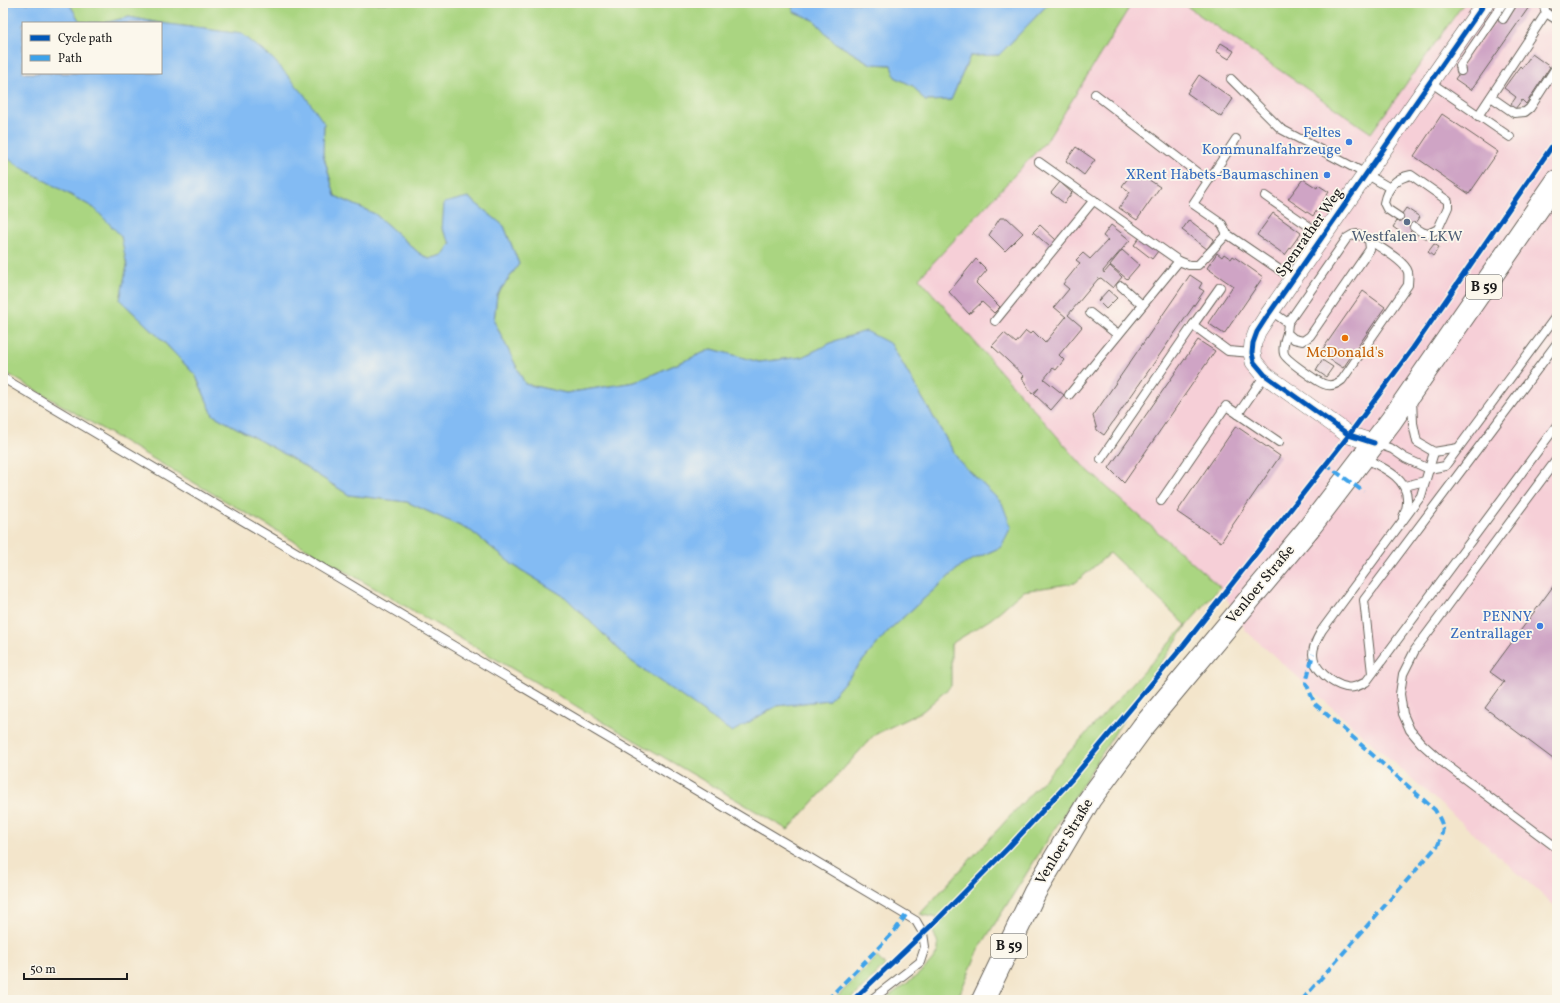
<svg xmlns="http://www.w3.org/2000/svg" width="1560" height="1003" font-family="Vollkorn,serif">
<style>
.built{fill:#f6cfd7}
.green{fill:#aad581;stroke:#63784e}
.water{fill:#83bbf3;stroke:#506c88}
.building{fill:#cfa4c5}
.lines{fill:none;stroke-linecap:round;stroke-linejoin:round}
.lane-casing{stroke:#676259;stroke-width:10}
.street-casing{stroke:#676259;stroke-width:18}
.primary-casing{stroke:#676259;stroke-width:24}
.lane{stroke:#fff;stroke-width:8}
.street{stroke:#fff;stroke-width:17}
.primary{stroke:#fff;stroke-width:22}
.quiet{stroke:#3da2ea;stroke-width:4;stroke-dasharray:8 4;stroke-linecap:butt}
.cycleway-casing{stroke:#fbf7ec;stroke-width:8}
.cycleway{stroke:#0057b8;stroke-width:5}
.shop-dot{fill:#3f7fe0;stroke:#fbf7ec;stroke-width:1.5}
.service-dot{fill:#5c6f8a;stroke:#fbf7ec;stroke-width:1.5}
.food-dot{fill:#e8710a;stroke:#fbf7ec;stroke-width:1.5}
.labels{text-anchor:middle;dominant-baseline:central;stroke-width:3.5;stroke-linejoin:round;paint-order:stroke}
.shield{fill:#fbf7ec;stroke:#5f5e5a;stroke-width:1}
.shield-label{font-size:14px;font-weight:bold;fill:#1c1c1c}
.shop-label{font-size:15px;fill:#366cbe;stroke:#fbf7ec;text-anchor:end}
.street-label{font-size:15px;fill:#1c1c1c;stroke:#fbf7ec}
.service-label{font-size:15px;fill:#4e5e75;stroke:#fbf7ec}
.food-label{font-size:15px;fill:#c56008;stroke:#fbf7ec}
</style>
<rect width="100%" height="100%" fill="#fbf7ec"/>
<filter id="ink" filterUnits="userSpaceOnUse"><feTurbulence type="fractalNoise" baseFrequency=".025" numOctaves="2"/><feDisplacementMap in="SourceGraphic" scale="8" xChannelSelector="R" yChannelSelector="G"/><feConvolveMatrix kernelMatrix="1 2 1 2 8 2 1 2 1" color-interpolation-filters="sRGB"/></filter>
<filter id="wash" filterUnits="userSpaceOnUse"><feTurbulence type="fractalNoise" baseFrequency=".012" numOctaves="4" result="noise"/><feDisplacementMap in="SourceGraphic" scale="16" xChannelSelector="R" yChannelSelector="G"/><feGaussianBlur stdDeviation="0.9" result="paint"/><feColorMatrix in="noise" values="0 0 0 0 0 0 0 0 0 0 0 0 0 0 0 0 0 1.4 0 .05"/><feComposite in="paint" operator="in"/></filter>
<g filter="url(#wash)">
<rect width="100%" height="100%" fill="#f3e5cb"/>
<polygon class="built" points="1132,3 1182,3 1371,133 1465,3 1557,3 1557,908 1246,631 1220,587 1083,467 919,278 1048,139"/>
<g class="green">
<path d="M69,3H791L794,12L814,20L834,42L871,64L891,65L895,77L913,86L925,101L951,100L970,56L999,55L1049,3H1132L1048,139L919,278L1083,466L1220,587L1187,625L1130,709L979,949L957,1000H883C897,990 934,967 938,950C939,943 934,935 932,929L941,919L920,914L1186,625L1110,553L1075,583L1023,591L991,619L951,644V686L923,711L874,735L788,830L3,371V155L19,166L94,208L122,236L127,266L120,300L161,339L196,376L213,415L288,456L349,495L407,502L471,531L513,565L565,597L631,661L732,731L777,706L829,700L890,629L963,564L1001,547L1002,503L959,461L891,344L837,340L802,357L759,362L712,349L635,382L566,393L525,384L494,321L497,295L519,264L504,226L468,197L442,229L451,243L443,255L429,259L419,253L375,214L335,196L323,154L324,123L207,28L170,25L129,17L104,23L80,22Z"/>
<polygon points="1182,3 1464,3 1371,133"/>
<polygon points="877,957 885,965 851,1000 834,1000"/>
</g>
<g class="water">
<polygon points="3,3 69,3 80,22 100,23 23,23 23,73 161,73 161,23 242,34 273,59 303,93 324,123 323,154 335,196 375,214 419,253 429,259 443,255 451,243 442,229 444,203 468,197 504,226 519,264 497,295 494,321 525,384 566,393 635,382 712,349 759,362 802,357 837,340 866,331 891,344 959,461 1002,503 1011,527 1001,547 963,564 890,629 829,700 777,706 732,732 631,661 565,597 513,565 471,531 407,502 349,495 288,456 213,415 196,376 161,339 120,300 127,266 121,236 94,208 19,166 3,155"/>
<polygon points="789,3 1049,3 999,55 970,56 951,100 925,101 913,86 895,77 891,65 871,64 834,42 814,20 794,12 791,3"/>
<polygon points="129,17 160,23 104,23"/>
</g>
<g id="blocks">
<g class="building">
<polygon points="1518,3 1524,3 1529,7 1471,90 1455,79 1499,17 1505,21"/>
<polygon points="1553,3 1557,3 1557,14 1549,8"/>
<polygon points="1221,43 1234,51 1229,59 1216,51"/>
<polygon points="1532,54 1550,67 1526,104 1522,100 1515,109 1510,106 1516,97 1504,88 1520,66 1522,68"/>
<polygon points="1199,75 1233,99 1221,117 1187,93"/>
<polygon points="1442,114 1498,152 1469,194 1414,156"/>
<polygon points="1076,147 1095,160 1084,175 1066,161"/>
<polygon points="1134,170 1160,187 1137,220 1119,208 1130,192 1122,186"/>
<polygon points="1303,179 1317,188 1318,185 1329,192 1313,216 1288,199"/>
<polygon points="1060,182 1072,193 1064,203 1051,193"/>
<polygon points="1406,208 1420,217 1407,237 1393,227"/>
<polygon points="1273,213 1301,233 1285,255 1257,235"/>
<polygon points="1000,218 1007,218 1023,233 1005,251 989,235"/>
<polygon points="1189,220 1214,239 1207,249 1182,230"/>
<polygon points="1040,225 1056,240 1050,247 1033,232"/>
<polygon points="1111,225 1130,240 1103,271 1104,273 1110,266 1122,277 1113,288 1101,278 1098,279 1068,315 1082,327 1059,355 1064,360 1056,370 1053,368 1044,379 1064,395 1051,410 1034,394 1039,388 1032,394 1022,378 1024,376 992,346 1004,333 1016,343 1026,331 1030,334 1033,331 1045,343 1066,317 1054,307 1069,289 1063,284 1080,263 1076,260 1083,253 1090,259 1108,240 1103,236"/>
<polygon points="1140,237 1158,251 1152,259 1134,245"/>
<polygon points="1434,244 1439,247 1433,256 1428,252"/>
<polygon points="1122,250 1139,265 1127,279 1110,265"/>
<polygon points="1217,253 1222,257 1224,254 1231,259 1233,256 1263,277 1224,334 1208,323 1233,286 1207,268"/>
<polygon points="976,259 987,270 976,283 1000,307 994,313 982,302 969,314 949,292"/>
<polygon points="1190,275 1202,283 1199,288 1204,291 1104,435 1097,430 1093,416"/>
<polygon points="1108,290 1117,298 1106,309 1098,301"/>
<polygon points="1363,291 1385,307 1343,368 1320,353"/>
<polygon points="1198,340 1215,351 1124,483 1109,468"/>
<polygon points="1322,360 1333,367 1326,377 1316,370"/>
<polygon points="1236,426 1280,456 1221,542 1177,512"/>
<polygon points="1557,581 1557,762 1485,708 1504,682 1490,672"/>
</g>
</g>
</g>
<g filter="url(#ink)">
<use href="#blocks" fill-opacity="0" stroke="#676259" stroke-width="1"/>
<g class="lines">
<g class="lane-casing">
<g id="lane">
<polyline points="1543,3 1546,13 1557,20"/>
<polyline points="1503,19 1513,3"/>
<polyline points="1461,71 1460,66 1503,3"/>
<polyline points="1231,79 1281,129 1366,174 1390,188"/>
<polyline points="1430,82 1510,137"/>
<polyline points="1095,94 1208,181"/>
<polyline points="1491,97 1514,113 1525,112 1530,108 1557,66"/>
<polyline points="1478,116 1546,13"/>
<polyline points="1039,162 1179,261 1189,265 1198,265 1227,234 1293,279"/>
<polyline points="1265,196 1323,236"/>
<path d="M1399,217L1387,209L1384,203C1387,188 1395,178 1411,175L1448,201V207L1438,229L1428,234L1422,232L1414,227"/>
<polyline points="1227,234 1222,224 1193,204 1236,139"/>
<polygon points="1358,234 1369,240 1370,249 1310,336 1303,341 1294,339 1287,333 1288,323 1347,238 1352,235"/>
<polyline points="1121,286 1142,305"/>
<polyline points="1271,311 1288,323"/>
<polyline points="1090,313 1118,335"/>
<polyline points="995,321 1094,200"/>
<polyline points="1193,325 1220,287"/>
<path d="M1287,333C1285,339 1282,347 1284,354C1286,360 1318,382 1324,384C1331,387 1337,384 1342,380L1408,285C1408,281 1409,277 1408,272C1405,261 1379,247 1369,240"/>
<polyline points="3,378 916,921 923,933 925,947 920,962 871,1000"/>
<polyline points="1069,395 1179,261"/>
<polyline points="1412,399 1413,423 1417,442 1434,452 1458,448"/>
<polyline points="1238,414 1279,442"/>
<polyline points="1375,443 1392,449 1405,458 1429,469 1445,466 1557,315"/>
<path d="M1434,452L1421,496L1322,630C1318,637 1313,645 1313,654C1313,669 1332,684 1346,687C1353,689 1360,685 1366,682L1557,425"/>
<path d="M1364,458C1382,467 1409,478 1407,502C1407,507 1405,513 1403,517"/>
<polyline points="1101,459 1193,325 1228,351 1252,353"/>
<polyline points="1557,459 1415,650 1403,674 1400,694 1403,714 1410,730 1421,743 1441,761 1557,848"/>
<polyline points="1405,486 1425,481"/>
<polyline points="1161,501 1226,406 1238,414 1265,375"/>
<polyline points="1372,673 1364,600 1557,343"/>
</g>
</g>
<g class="street-casing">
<polyline id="street" points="1374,443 1349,435 1265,375 1254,362 1252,353 1253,343 1257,332 1266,318 1485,3"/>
</g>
<g class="primary-casing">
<polyline id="primary" points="983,1000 1035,892 1090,799 1143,727 1309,528 1391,421 1557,181"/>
</g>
<use href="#lane" class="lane"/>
<use href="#street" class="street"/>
<use href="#primary" class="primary"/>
<g class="quiet">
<polyline points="1325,464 1364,492"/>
<polyline points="827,1000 893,933 906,915"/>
<path d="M1302,1000L1438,845C1445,828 1444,826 1435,810L1315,704L1306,683L1313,654"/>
</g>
<g class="cycleway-casing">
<g id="cycleway">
<polyline points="1374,443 1349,435 1265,375 1254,362 1252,353 1253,343 1257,332 1266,318 1485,3"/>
<polyline points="853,1000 938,919 1008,848 1072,779 1184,645 1349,435 1413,348 1557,139"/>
</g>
</g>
<use href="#cycleway" class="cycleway"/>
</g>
</g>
<g class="shop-dot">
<circle cx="1349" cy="142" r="4"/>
<circle cx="1327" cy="175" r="4"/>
<circle cx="1540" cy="626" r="4"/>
</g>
<circle class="service-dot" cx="1407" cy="222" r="4"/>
<circle class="food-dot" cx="1345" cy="338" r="4"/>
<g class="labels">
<g class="shield">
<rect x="1466" y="275" width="36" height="24" rx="3"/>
<rect x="991" y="934" width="36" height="24" rx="3"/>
</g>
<g class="shield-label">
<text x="1484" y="287">B 59</text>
<text x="1009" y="946">B 59</text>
</g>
<g class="shop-label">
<text x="1341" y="133">Feltes<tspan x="1341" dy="17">Kommunalfahrzeuge</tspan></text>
<text x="1319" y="175">XRent Habets-Baumaschinen</text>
<text x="1532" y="617">PENNY<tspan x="1532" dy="17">Zentrallager</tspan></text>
</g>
<g class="street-label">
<text transform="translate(1310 233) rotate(-55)">Spenrather Weg</text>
<text transform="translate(1261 585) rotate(-50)">Venloer Straße</text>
<text transform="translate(1065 842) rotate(-59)">Venloer Straße</text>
</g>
<g class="service-label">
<text x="1407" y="237">Westfalen - LKW</text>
</g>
<g class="food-label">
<text x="1345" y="353">McDonald's</text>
</g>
</g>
<rect width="1560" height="1003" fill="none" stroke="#fbf7ec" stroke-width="16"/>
<rect x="22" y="22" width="140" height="52" fill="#fbf7ec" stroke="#a29f99"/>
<rect x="30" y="35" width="20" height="6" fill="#0057b8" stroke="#a29f99"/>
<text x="58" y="42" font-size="12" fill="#1c1c1c">Cycle path</text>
<rect x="30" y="55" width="20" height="6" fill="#3da2ea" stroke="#a29f99"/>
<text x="58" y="62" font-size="12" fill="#1c1c1c">Path</text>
<path d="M24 973v6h103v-6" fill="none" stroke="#1c1c1c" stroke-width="2"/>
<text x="30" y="973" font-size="12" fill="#1c1c1c" stroke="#fbf7ec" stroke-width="3" paint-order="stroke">50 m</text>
</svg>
